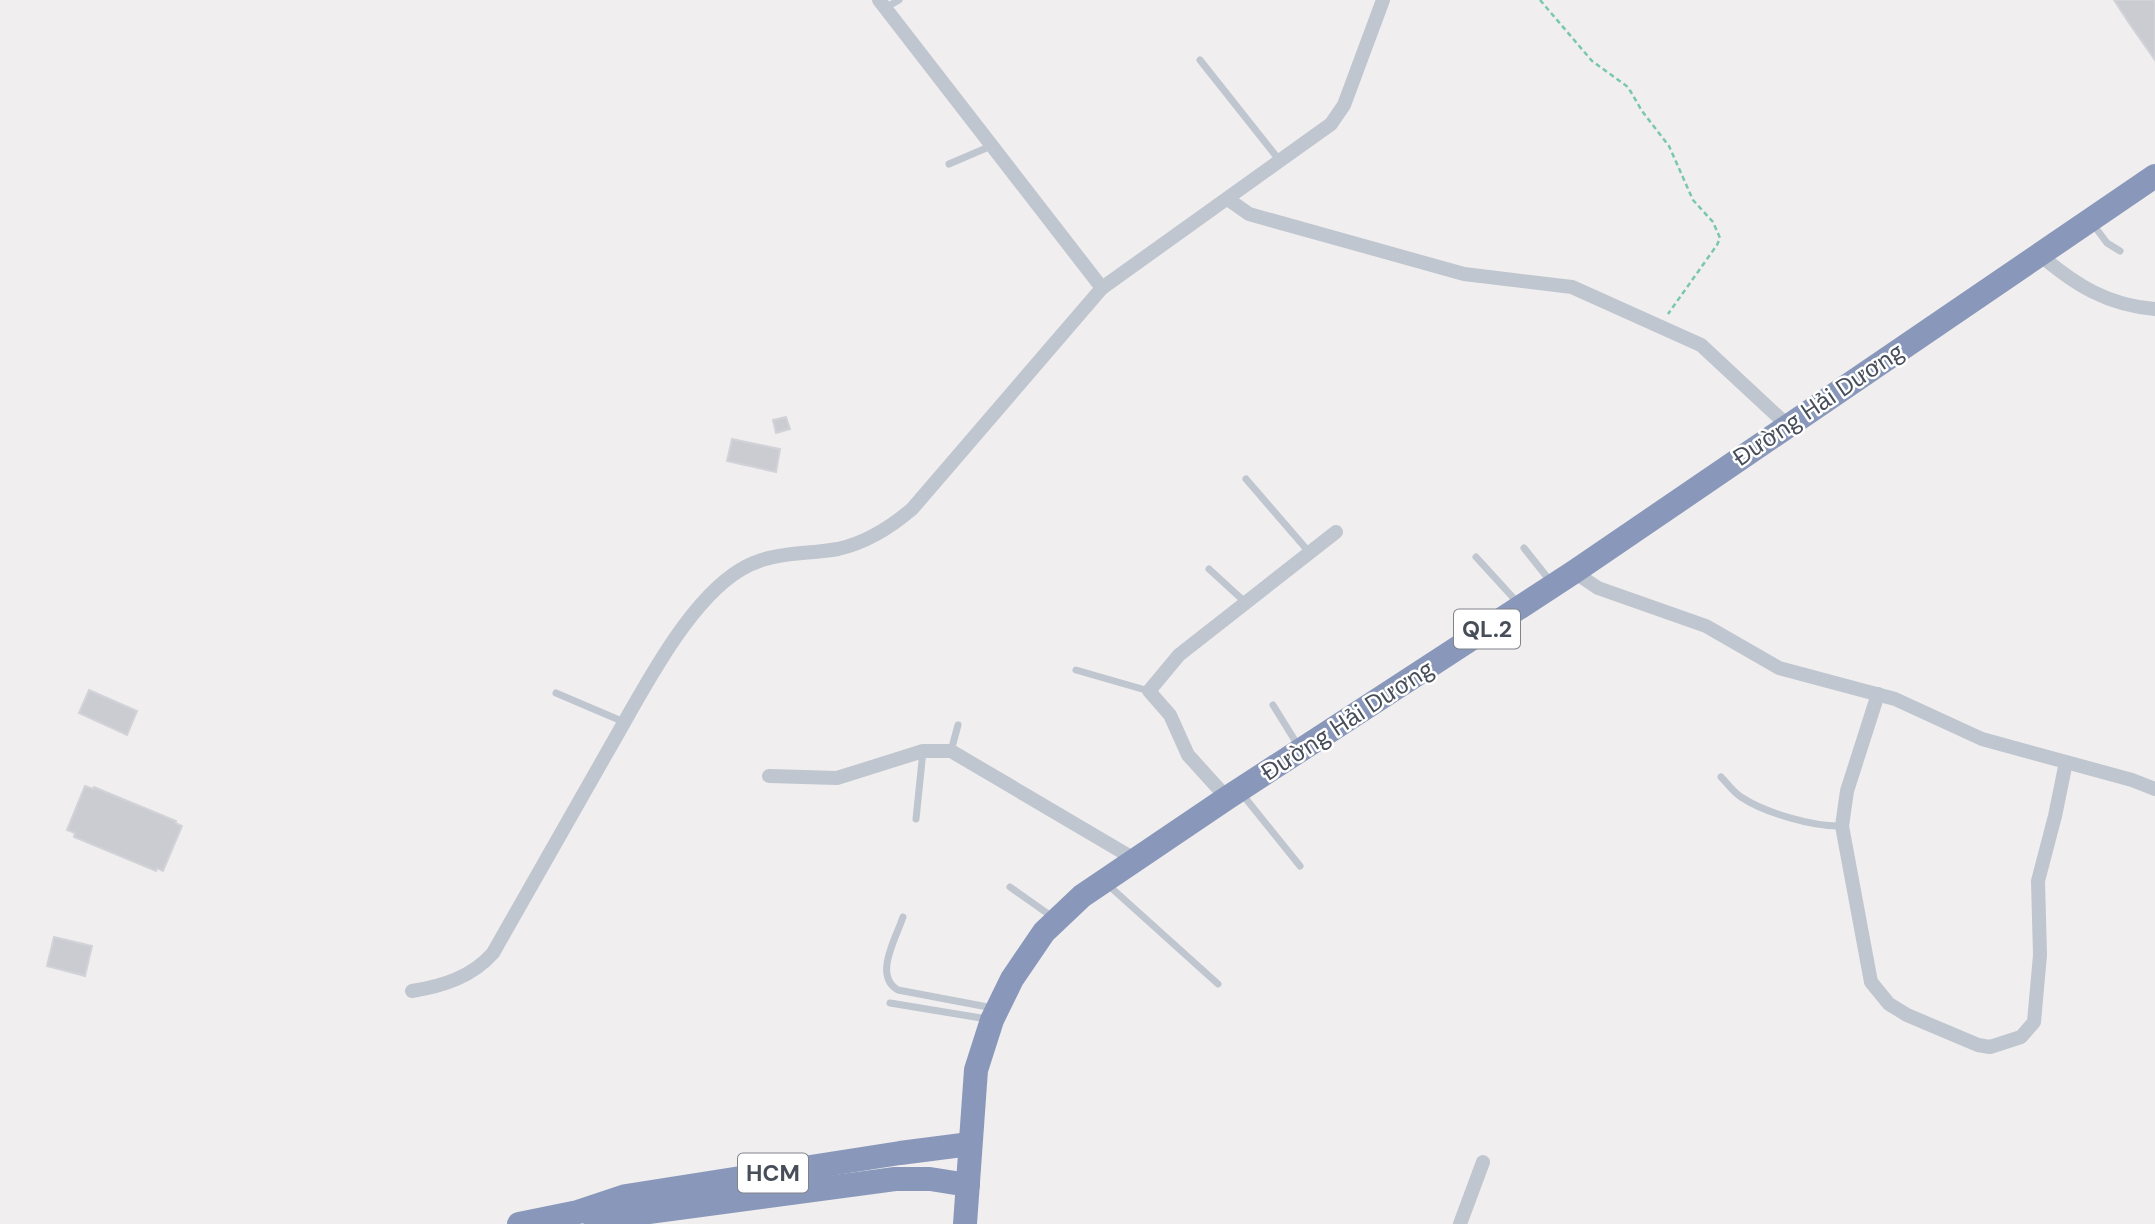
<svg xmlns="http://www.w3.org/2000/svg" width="2155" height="1224" font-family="'DM Sans',sans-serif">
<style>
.building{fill:#cbccd2;stroke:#d2d3d9;stroke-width:2}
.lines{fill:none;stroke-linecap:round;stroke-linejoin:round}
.path{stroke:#79c7af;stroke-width:2.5;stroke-dasharray:5 3.5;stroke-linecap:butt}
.lane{stroke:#bfc6cf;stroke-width:7}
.street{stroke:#bfc6cf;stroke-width:14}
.highway{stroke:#8998ba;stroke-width:24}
.labels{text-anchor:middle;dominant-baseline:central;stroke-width:5;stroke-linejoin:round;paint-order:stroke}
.shield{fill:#fff;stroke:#7e838c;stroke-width:2}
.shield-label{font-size:23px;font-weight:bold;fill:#474e5a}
.street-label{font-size:24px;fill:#474e5a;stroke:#fff}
</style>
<rect width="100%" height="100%" fill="#f0eeee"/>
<g class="building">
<polygon points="2114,0 2155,0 2155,60 2129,23"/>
<polygon points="786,417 790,429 776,433 773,420"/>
<polygon points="732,439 780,449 776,472 727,461"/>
<polygon points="89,690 137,711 127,735 79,713"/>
<polygon points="85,786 93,789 94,787 176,821 175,823 182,826 163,871 157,868 156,871 74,837 75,833 67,830"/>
<polygon points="54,937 92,946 85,976 47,966"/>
</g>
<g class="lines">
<polyline class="path" points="1540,0 1592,61 1628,87 1642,111 1669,146 1693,200 1713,222 1720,238 1717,245 1668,314"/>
<g class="lane">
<polyline points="885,8 899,0"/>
<polyline points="1200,60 1280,161"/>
<polyline points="949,164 991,146"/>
<polyline points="2092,223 2107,243 2120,251"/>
<polyline points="1246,479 1309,552"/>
<polyline points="1524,548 1551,582"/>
<polyline points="1476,557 1518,603"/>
<polyline points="1209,569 1245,602"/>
<polyline points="1076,670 1149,691"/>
<polyline points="556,693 624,722"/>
<polyline points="1273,705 1299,747"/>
<polyline points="951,751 958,725"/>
<path d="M1721,777C1728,784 1733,792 1741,797C1765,813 1814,827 1842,826"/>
<polyline points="1242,794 1300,866"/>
<polyline points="916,819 923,751"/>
<polyline points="1107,884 1218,984"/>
<polyline points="1010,887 1054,918"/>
<path d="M903,917C896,938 873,976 898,990L993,1008"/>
<polyline points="890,1003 987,1019"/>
</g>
<g class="street">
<polyline points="879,0 1102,288"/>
<polyline points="1229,200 1249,214 1464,274 1572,287 1701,345 1787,425"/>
<path d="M2039,254C2075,285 2107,305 2155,309"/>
<polyline points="1574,572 1598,588 1706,626 1779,668 1895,699 1982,739 2132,780 2155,789"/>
<polyline points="1878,694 1847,791 1842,826 1871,982 1889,1004 1907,1015 1978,1045 1990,1047 2021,1037 2034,1022 2040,955 2038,881 2055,816 2066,762"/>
<polyline points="769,776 837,778 923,751 951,751 1136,860"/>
<polyline points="1227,798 1188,755 1170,715 1149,691 1179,655 1336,532"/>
<path d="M412,991C443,986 472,977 493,953C532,885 570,817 609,749C641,694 686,603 740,570C770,551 804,555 838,549C865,543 891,527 912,509L1102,288L1331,124L1344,105L1383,0"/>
<polyline points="1460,1224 1483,1162"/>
</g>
<g class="highway">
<polyline points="589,1213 627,1215 895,1179 930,1179 968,1185"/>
<polyline points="519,1224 578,1212 626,1196 900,1153 970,1144"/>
<polyline points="965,1224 976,1070 992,1020 1012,979 1044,932 1082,896 1227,798 1574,572 2155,176"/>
</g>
</g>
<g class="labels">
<g class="shield">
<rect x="1454" y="609.5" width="66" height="39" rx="5"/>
<rect x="738" y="1153.5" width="70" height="39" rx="5"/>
</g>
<g class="shield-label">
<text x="1487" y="629">QL.2</text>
<text x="773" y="1173">HCM</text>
</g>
<g class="street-label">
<text transform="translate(1818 404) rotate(-34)">Đường Hải Dương</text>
<text transform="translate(1347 720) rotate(-33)">Đường Hải Dương</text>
</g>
</g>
</svg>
